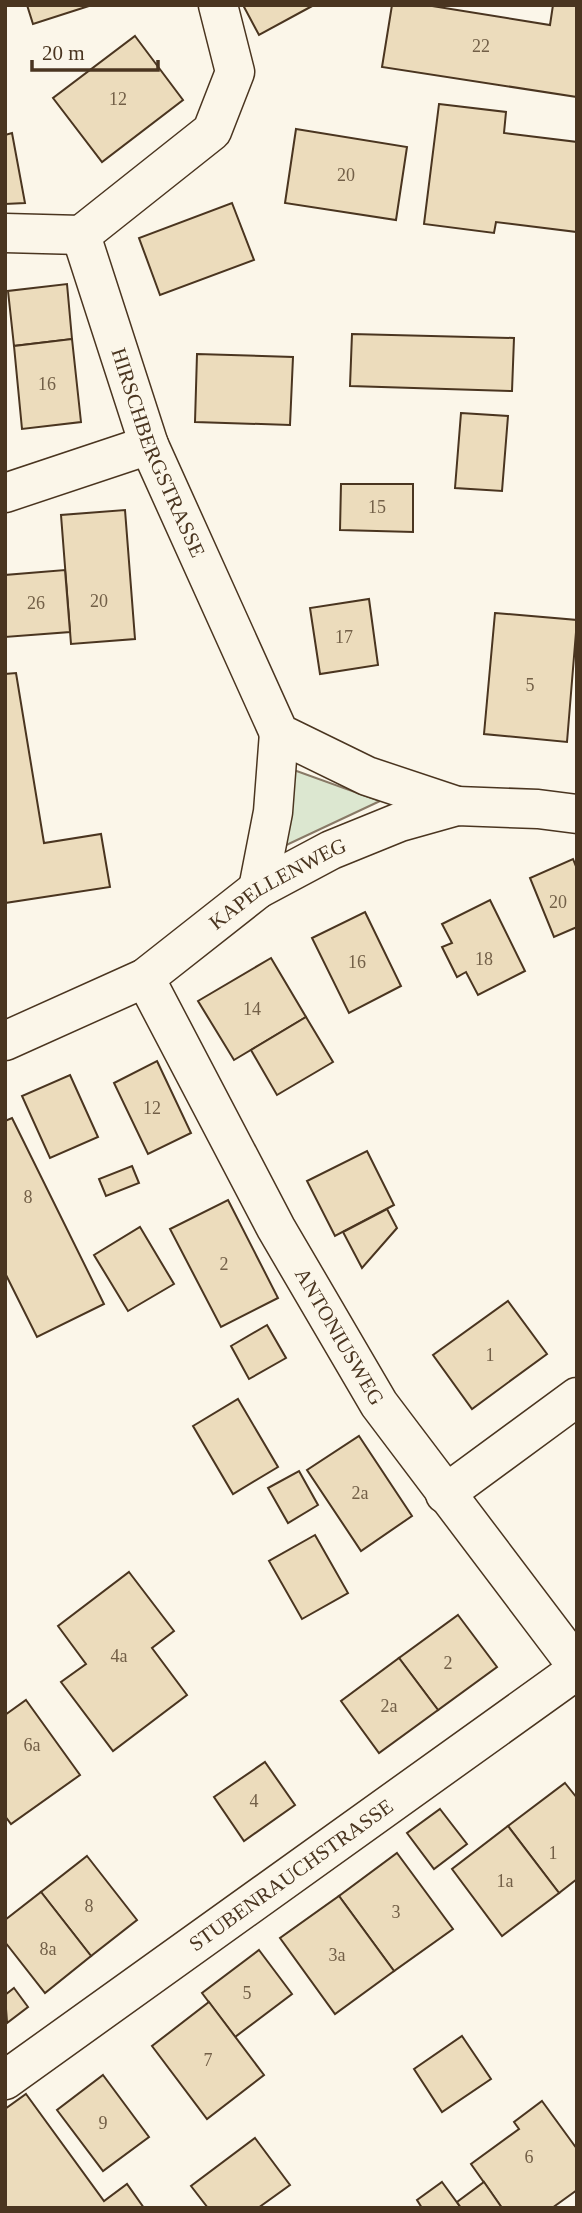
<svg xmlns="http://www.w3.org/2000/svg" width="582" height="2213" font-family="Georgia,serif">
  <rect width="100%" height="100%" fill="#fbf6e9"/>
  <polygon fill="#dce7d0" stroke="#887966" stroke-width="2" points="291,769 380,801 280,848"/>
  <g fill="#ecdcbc" stroke="#4a3520" stroke-width="2">
    <polygon points="27,5 92,5 33,24"/>
    <polygon points="243,5 314,5 259,35"/>
    <polygon points="392,5 426,5 550,25 553,5 577,5 577,97 382,67"/>
    <polygon points="135,36 183,100 102,162 53,98"/>
    <polygon points="439,104 506,112 504,133 577,142 577,232 496,222 494,233 424,224"/>
    <polygon points="296,129 407,147 396,220 285,203"/>
    <polygon points="12,133 25,203 5,204 5,135"/>
    <polygon points="232,203 254,260 160,295 139,238"/>
    <polygon points="67,284 72,339 14,346 8,291"/>
    <polygon points="352,334 514,338 512,391 350,386"/>
    <polygon points="72,339 81,422 22,429 14,346"/>
    <polygon points="197,354 293,357 290,425 195,422"/>
    <polygon points="461,413 508,416 502,491 455,488"/>
    <polygon points="341,484 413,484 413,532 340,530"/>
    <polygon points="125,510 135,639 71,644 61,515"/>
    <polygon points="65,570 70,632 5,637 5,575"/>
    <polygon points="369,599 378,665 320,674 310,608"/>
    <polygon points="495,613 577,620 567,742 484,734"/>
    <polygon points="16,673 44,843 101,834 110,887 5,903 5,674"/>
    <polygon points="573,859 577,869 577,927 554,937 530,878"/>
    <polygon points="490,900 525,971 478,995 466,972 457,977 442,947 452,943 442,924"/>
    <polygon points="365,912 401,986 349,1013 312,938"/>
    <polygon points="271,958 306,1017 234,1060 198,1001"/>
    <polygon points="306,1017 333,1062 277,1095 251,1050"/>
    <polygon points="157,1061 191,1133 148,1154 114,1083"/>
    <polygon points="70,1075 98,1137 50,1158 22,1096"/>
    <polygon points="12,1118 104,1304 37,1337 5,1273 5,1121"/>
    <polygon points="367,1151 394,1205 335,1236 307,1181"/>
    <polygon points="132,1166 139,1183 106,1196 99,1179"/>
    <polygon points="228,1200 278,1298 221,1327 170,1229"/>
    <polygon points="387,1209 397,1228 362,1268 343,1232"/>
    <polygon points="140,1227 174,1284 128,1311 94,1255"/>
    <polygon points="508,1301 547,1354 472,1409 433,1355"/>
    <polygon points="267,1325 286,1358 249,1379 231,1346"/>
    <polygon points="238,1399 278,1467 233,1494 193,1426"/>
    <polygon points="359,1436 412,1516 361,1551 307,1470"/>
    <polygon points="299,1471 318,1505 288,1523 268,1488"/>
    <polygon points="315,1535 348,1593 302,1619 269,1561"/>
    <polygon points="129,1572 174,1631 152,1648 187,1695 113,1751 61,1682 86,1664 58,1626"/>
    <polygon points="458,1615 497,1667 438,1710 399,1658"/>
    <polygon points="399,1658 438,1710 379,1753 341,1701"/>
    <polygon points="26,1700 80,1775 11,1824 5,1816 5,1715"/>
    <polygon points="265,1762 295,1805 244,1841 214,1797"/>
    <polygon points="565,1783 577,1798 577,1879 559,1893 508,1826"/>
    <polygon points="440,1809 467,1844 434,1869 407,1833"/>
    <polygon points="508,1826 559,1893 502,1936 452,1869"/>
    <polygon points="397,1853 453,1929 394,1971 339,1896"/>
    <polygon points="87,1856 137,1920 91,1956 41,1892"/>
    <polygon points="41,1892 91,1956 45,1993 5,1942 5,1920"/>
    <polygon points="339,1896 394,1971 335,2014 280,1938"/>
    <polygon points="259,1950 292,1994 235,2037 202,1993"/>
    <polygon points="14,1988 28,2007 7,2023 5,1995"/>
    <polygon points="209,2002 264,2075 207,2119 152,2046"/>
    <polygon points="462,2036 491,2079 442,2112 414,2069"/>
    <polygon points="103,2075 149,2137 103,2171 57,2110"/>
    <polygon points="26,2094 104,2201 127,2184 144,2208 5,2208 5,2109"/>
    <polygon points="542,2101 577,2149 577,2190 552,2208 502,2208 471,2164 519,2129 514,2122"/>
    <polygon points="255,2138 290,2185 258,2208 208,2208 191,2186"/>
    <polygon points="442,2182 461,2208 422,2208 417,2200"/>
    <polygon points="484,2182 502,2208 461,2208 457,2202"/>
  </g>
  <g fill="none" stroke-linecap="round" stroke-linejoin="round">
    <defs>
      <g id="street">
        <polyline points="5,233 81,235"/>
        <path id="s1" d="M 81,235 L 149,445 L 279,733 L 367,776 L 457,806"/>
        <polyline points="81,235 212,131 235,72 218,5"/>
        <polyline points="5,493 149,445"/>
        <polyline points="258,889 273,812 279,733"/>
        <path id="s2" d="M 145,978 L 276,1228 L 379,1404 L 577,1666"/>
        <path id="s3" d="M 5,1041 L 145,978 L 258,889 L 331,850 L 400,822 L 457,806 L 538,809 L 577,814"/>
        <polyline points="445,1494 577,1397"/>
        <path id="s4" d="M 5,2080 L 577,1670"/>
      </g>
    </defs>
    <use href="#street" stroke="#4a3520" stroke-width="41"/>
    <use href="#street" stroke="#fbf6e9" stroke-width="38"/>
  </g>
  <g text-anchor="middle" stroke-width="5" stroke-linejoin="round" paint-order="stroke">
    <g font-size="18" fill="#725f47">
      <text x="481" y="52">22</text>
      <text x="118" y="105">12</text>
      <text x="346" y="181">20</text>
      <text x="47" y="390">16</text>
      <text x="377" y="513">15</text>
      <text x="99" y="607">20</text>
      <text x="36" y="609">26</text>
      <text x="344" y="643">17</text>
      <text x="530" y="691">5</text>
      <text x="558" y="908">20</text>
      <text x="484" y="965">18</text>
      <text x="357" y="968">16</text>
      <text x="252" y="1015">14</text>
      <text x="152" y="1114">12</text>
      <text x="28" y="1203">8</text>
      <text x="224" y="1270">2</text>
      <text x="490" y="1361">1</text>
      <text x="360" y="1499">2a</text>
      <text x="119" y="1662">4a</text>
      <text x="448" y="1669">2</text>
      <text x="389" y="1712">2a</text>
      <text x="32" y="1751">6a</text>
      <text x="254" y="1807">4</text>
      <text x="553" y="1859">1</text>
      <text x="505" y="1887">1a</text>
      <text x="89" y="1912">8</text>
      <text x="396" y="1918">3</text>
      <text x="48" y="1955">8a</text>
      <text x="337" y="1961">3a</text>
      <text x="247" y="1999">5</text>
      <text x="208" y="2066">7</text>
      <text x="103" y="2129">9</text>
      <text x="529" y="2163">6</text>
    </g>
    <g font-size="21" fill="#4a3520" stroke="#fbf6e9">
      <text dy="7" stroke="none"><textPath href="#s1" startOffset="231">HIRSCHBERGSTRASSE</textPath></text>
      <text dy="7" stroke="none"><textPath href="#s3" startOffset="317">KAPELLENWEG</textPath></text>
      <text dy="7" stroke="none"><textPath href="#s2" startOffset="408">ANTONIUSWEG</textPath></text>
      <text dy="7" stroke="none"><textPath href="#s4" startOffset="352">STUBENRAUCHSTRASSE</textPath></text>
    </g>
  </g>
  <rect width="582" height="2213" fill="none" stroke="#4a3520" stroke-width="14"/>
  <path d="M32 60v10h126v-10" fill="none" stroke="#4a3520" stroke-width="3.5"/>
  <text x="42" y="60" font-size="21" fill="#4a3520" stroke="#fbf6e9" stroke-width="5" paint-order="stroke">20 m</text>
</svg>
